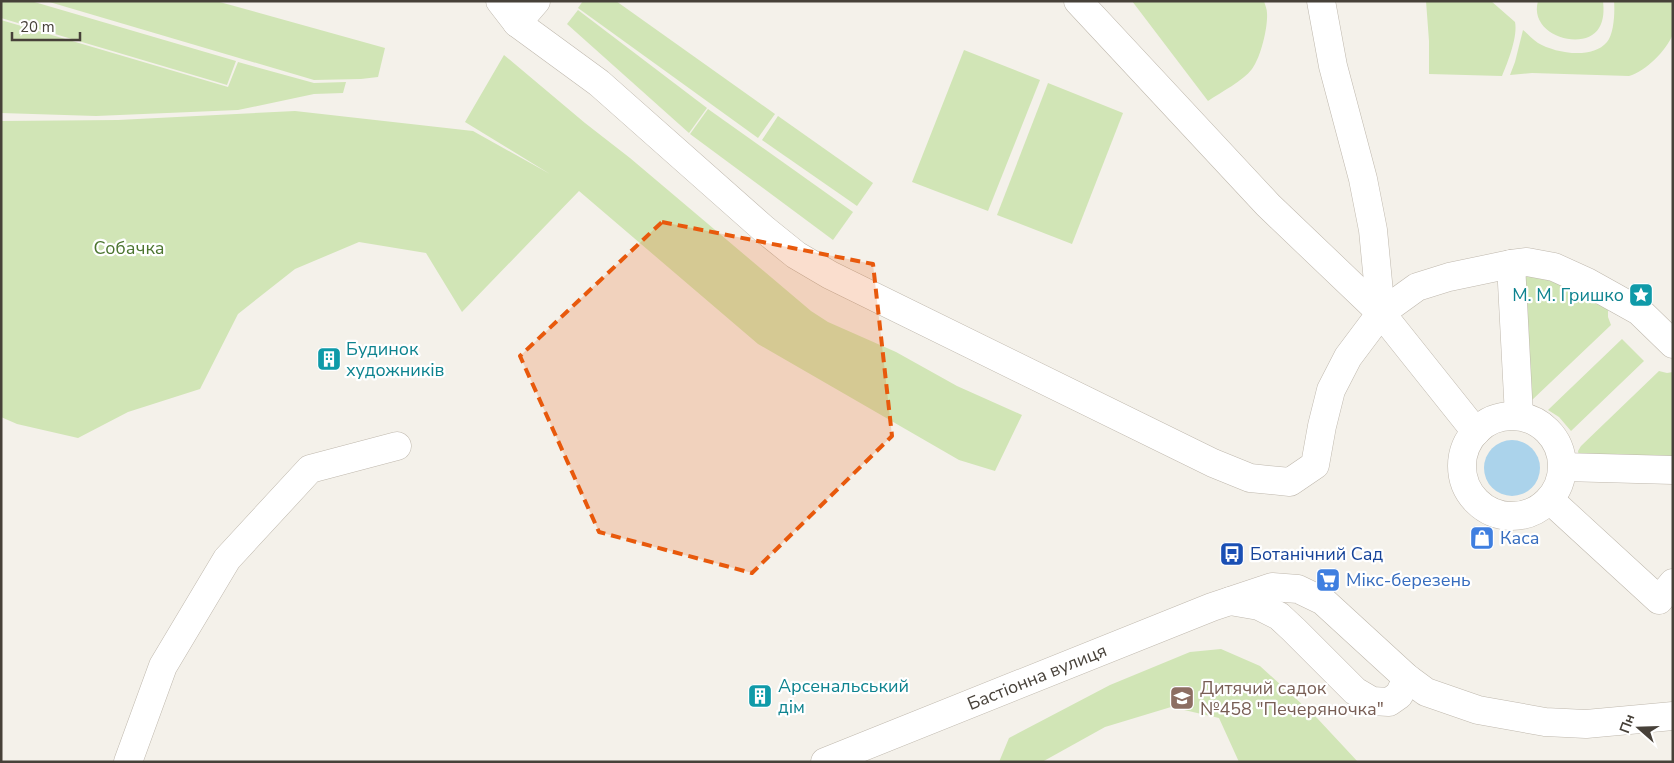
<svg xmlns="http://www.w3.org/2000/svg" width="1674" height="763" font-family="'Nunito Sans',sans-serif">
  <rect width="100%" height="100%" fill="#f4f1ea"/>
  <g fill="#d1e5b6">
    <polygon points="1,1 31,1 236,61 227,85 1,18"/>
    <polygon points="46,1 216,1 385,48 378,77 361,79 314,80"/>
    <polygon points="583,1 616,1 775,114 758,138 578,8"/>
    <path d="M 1132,1 L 1264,1 C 1265,5 1267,9 1267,13 C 1268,27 1261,57 1252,69 C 1243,81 1221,92 1208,101 Z"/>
    <path d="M 1426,1 L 1491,1 L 1515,22 C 1518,36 1508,62 1502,76 L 1429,74 L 1429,41 Z"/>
    <path d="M 1538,1 L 1603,1 C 1604,10 1604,20 1599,28 C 1585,52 1528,36 1538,1 Z"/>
    <path d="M 1614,1 L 1673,1 L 1673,34 C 1666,51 1646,71 1629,76 L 1532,73 L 1510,75 L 1515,62 L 1523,30 C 1528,34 1532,39 1538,43 C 1555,53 1592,60 1607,42 C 1614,34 1615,12 1614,1 Z"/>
    <polygon points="578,10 707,108 689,133 567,24"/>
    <polygon points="1,20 228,87 238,62 314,83 346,82 343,93 314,94 238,110 96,116 1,113"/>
    <polygon points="964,50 1040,80 988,211 912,182"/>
    <polygon points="504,55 585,123 630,158 811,311 828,322 896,352 957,386 1022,415 995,471 959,460 758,344 579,191 462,312 426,253 359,242 295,269 238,314 200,389 128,412 78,438 17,424 1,417 1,121 118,120 295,111 473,131 550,174 465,122"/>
    <polygon points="1048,83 1123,113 1072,244 997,215"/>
    <polygon points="708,109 853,212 833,240 690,134"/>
    <polygon points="778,116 873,183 857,206 762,140"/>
    <polygon points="1522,275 1554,278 1608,308 1608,317 1611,325 1531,401"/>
    <polygon points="1622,339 1644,361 1571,431 1559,417 1548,410"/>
    <polygon points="1659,371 1667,373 1673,372 1673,462 1579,457 1578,451 1581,446"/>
    <polygon points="1221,649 1260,666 1317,718 1358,762 1239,762 1219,718 1171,707 1105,727 1042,762 999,762 1009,738 1110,685 1190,652"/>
  </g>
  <circle fill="#abd3eb" cx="1512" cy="468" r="28"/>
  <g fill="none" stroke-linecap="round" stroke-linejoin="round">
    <defs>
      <g id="minor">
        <polyline points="500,1 517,23"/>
        <polyline points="536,1 517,23 599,83 765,230 796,255 830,275 1213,463 1250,478 1290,482 1315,465 1322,426 1331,390 1348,357 1381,313 1417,287 1449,277 1511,264 1527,262 1554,267 1587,282 1639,311 1673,344"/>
        <polyline points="1078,1 1268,205 1381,313 1476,432"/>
        <polyline points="1321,1 1333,66 1363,179 1373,230 1381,313"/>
        <polyline points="1511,264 1519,416"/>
        <circle cx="1512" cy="466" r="50"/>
        <polyline points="1563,467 1673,470"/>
        <polyline points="1550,500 1659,600 1673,583"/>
        <polyline points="1230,601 1259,606 1279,616 1294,630 1355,691 1372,701 1389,702 1399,695 1407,678"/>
        <polyline points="128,762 163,666 227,559 310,469 397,446"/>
        <polyline points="825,762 1212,607 1272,587 1298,589 1323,601 1407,678 1426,692 1478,710 1545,722 1586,724 1673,716"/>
      </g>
    </defs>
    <use href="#minor" stroke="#bfb8ad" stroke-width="29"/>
    <use href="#minor" stroke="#fff" stroke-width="28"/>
  </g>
  <path fill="#e8590c" fill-opacity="0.2" stroke="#e8590c" stroke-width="4" stroke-dasharray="10 6" stroke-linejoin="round" d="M 662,222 L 873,264 L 892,436 L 752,573 L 599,532 L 520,356 Z"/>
  <defs>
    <symbol id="sight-square" viewBox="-11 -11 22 22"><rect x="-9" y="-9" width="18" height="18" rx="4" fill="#0f9aa8" stroke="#fff"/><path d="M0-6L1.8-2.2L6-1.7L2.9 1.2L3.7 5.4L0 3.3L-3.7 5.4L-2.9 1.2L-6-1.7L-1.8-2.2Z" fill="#fff"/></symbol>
    <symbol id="building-square" viewBox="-11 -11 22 22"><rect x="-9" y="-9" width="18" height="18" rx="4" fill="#0f9aa8" stroke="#fff"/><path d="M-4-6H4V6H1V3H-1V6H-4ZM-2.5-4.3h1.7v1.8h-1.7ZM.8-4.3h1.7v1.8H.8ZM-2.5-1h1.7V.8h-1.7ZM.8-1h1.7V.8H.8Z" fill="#fff"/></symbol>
    <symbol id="shop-square" viewBox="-11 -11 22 22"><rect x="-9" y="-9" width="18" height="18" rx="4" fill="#3f7fe0" stroke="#fff"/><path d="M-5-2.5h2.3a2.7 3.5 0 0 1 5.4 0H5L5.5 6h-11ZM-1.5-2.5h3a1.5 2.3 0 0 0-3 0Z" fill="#fff"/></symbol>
    <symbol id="bus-square" viewBox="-11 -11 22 22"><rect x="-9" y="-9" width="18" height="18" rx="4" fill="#1a4fb4" stroke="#fff"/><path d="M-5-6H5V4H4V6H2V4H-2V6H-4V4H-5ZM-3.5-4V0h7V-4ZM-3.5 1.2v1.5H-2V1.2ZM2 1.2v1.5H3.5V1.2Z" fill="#fff"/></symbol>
    <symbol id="supermarket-square" viewBox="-11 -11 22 22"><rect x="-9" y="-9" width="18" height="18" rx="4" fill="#3f7fe0" stroke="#fff"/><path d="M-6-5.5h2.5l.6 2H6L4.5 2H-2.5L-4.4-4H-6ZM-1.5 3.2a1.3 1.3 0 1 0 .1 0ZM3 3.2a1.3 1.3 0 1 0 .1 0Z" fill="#fff"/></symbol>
    <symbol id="school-square" viewBox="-11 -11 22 22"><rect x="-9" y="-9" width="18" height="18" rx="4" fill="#8d6e63" stroke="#fff"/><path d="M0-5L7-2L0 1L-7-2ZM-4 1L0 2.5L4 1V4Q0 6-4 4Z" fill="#fff"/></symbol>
  </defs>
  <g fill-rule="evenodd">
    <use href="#sight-square" x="1627" y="281" width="28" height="28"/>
    <use href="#building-square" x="315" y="345" width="28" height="28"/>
    <use href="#shop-square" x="1468" y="524" width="28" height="28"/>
    <use href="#bus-square" x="1218" y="540" width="28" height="28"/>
    <use href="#supermarket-square" x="1314" y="566" width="28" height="28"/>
    <use href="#building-square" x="746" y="682" width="28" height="28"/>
    <use href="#school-square" x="1168" y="684" width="28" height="28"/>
  </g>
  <g text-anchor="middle" stroke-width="4.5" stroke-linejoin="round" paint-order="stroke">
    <g font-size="18" fill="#4c7530" stroke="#fff">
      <text x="129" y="254">Собачка</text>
    </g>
    <g font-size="18" fill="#0d838f" stroke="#fff" text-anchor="start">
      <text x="1624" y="301" text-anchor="end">М. М. Гришко</text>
      <text x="346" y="355">Будинок<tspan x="346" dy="21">художників</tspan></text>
      <text x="778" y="692">Арсенальський<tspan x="778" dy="21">дім</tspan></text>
    </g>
    <g font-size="18" fill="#366cbe" stroke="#fff" text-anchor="start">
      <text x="1500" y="544">Каса</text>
      <text x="1346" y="586">Мікс-березень</text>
    </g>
    <g font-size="18" fill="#164399" stroke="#fff" text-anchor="start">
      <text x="1250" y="560">Ботанічний Сад</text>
    </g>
    <g font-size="18" fill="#474139" stroke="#fff">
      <text transform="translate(1037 677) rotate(-22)" y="6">Бастіонна вулиця</text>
    </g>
    <g font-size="18" fill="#785e54" stroke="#fff" text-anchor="start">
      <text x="1200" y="694">Дитячий садок<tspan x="1200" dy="21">№458 "Печеряночка"</tspan></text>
    </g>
  </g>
  <rect width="1674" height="763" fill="none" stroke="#474139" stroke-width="5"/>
  <g transform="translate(1639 728) rotate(290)" stroke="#ffffff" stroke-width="4" paint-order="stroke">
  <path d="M0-4L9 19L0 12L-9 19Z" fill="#474139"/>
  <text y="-8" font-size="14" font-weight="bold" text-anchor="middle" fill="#474139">Пн</text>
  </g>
  <path d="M12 32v8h68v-8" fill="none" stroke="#474139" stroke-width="2.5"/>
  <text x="20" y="32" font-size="15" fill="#474139" stroke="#ffffff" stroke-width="4" paint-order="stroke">20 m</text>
</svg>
